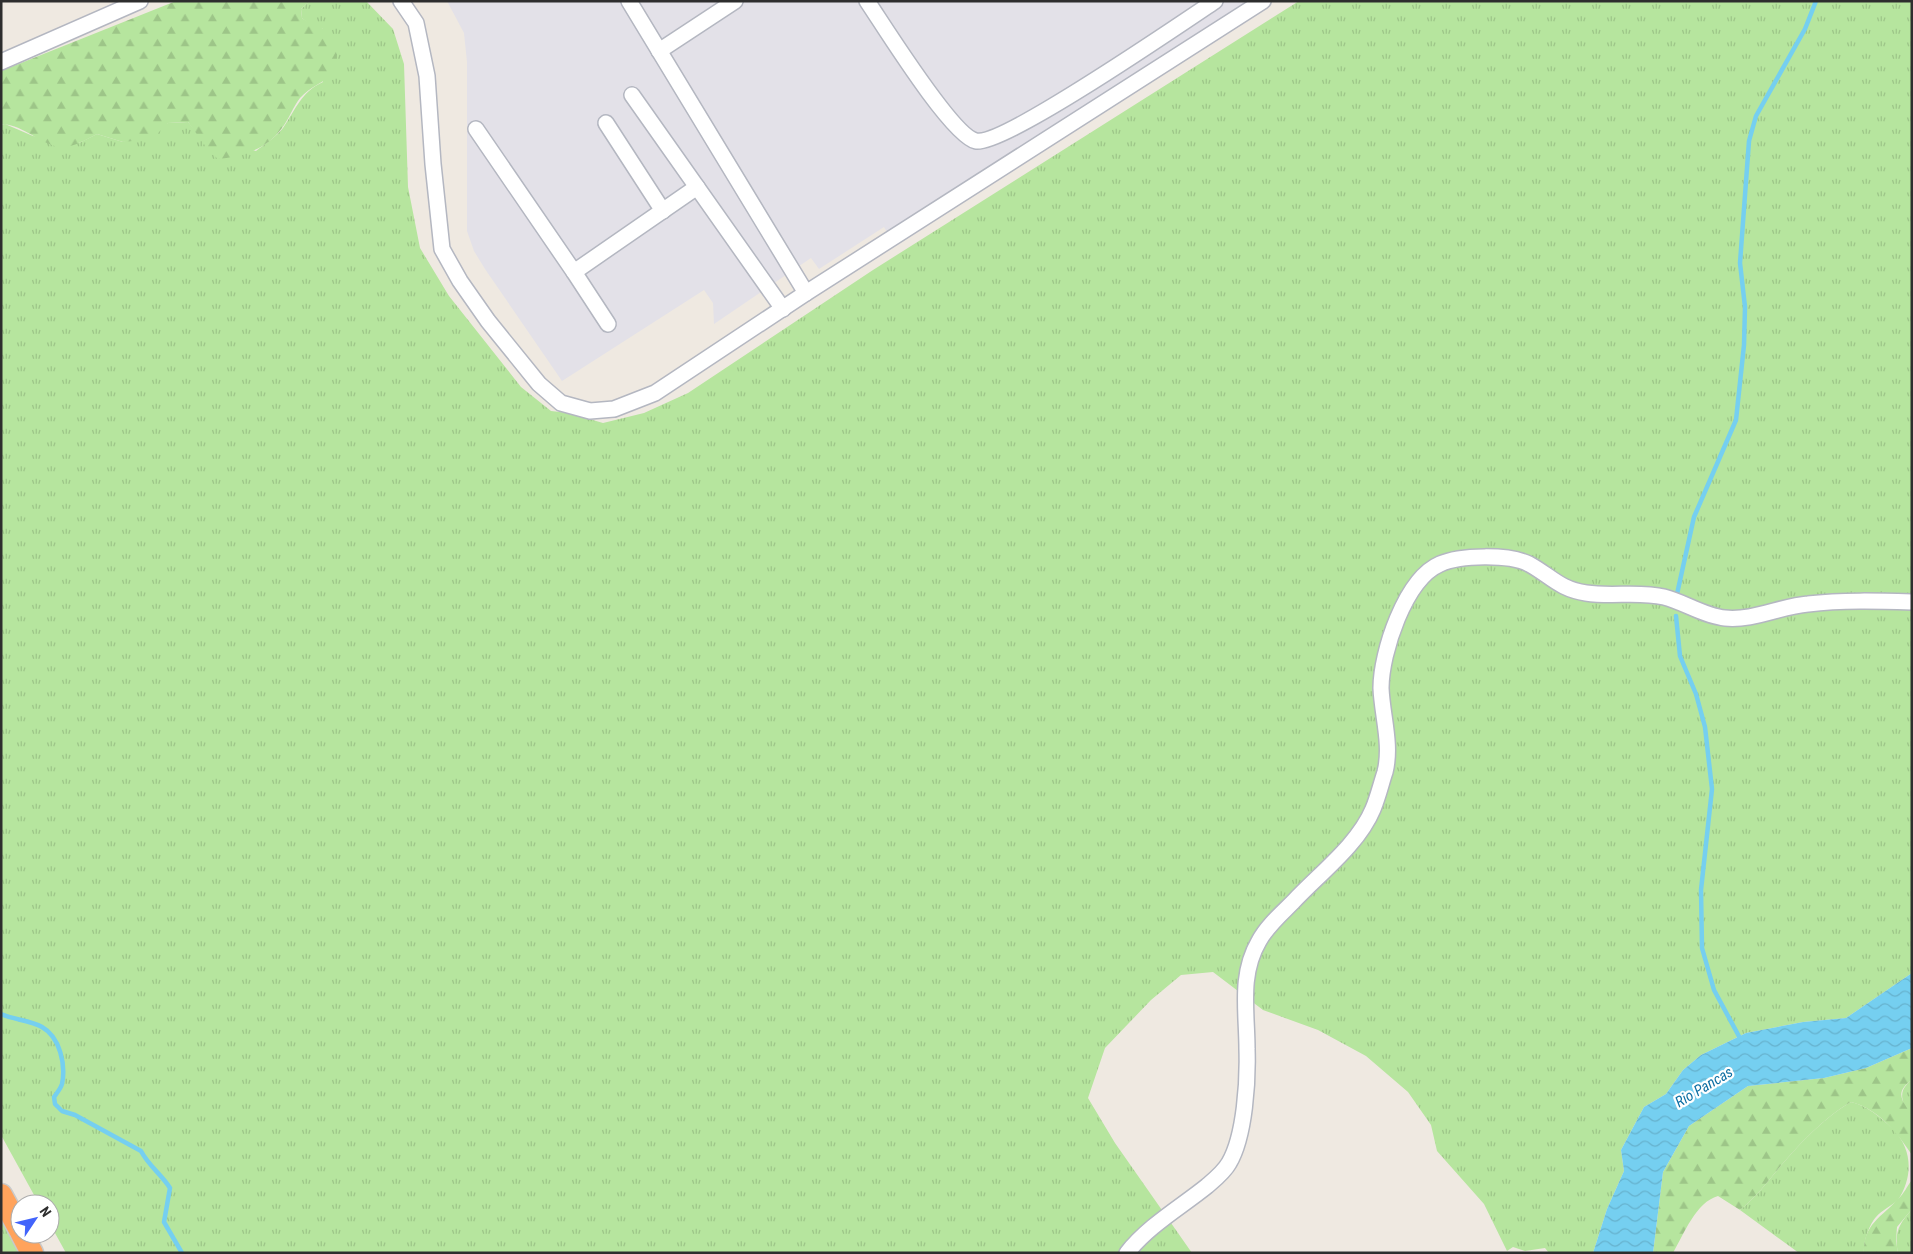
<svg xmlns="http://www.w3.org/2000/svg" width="1913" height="1254" font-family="'Roboto Condensed',sans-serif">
  <defs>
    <pattern id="grass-tufts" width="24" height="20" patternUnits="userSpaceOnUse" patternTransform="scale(1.25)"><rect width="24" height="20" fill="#b6e59e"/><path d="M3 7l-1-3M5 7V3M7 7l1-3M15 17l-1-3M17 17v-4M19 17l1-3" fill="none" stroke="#9dc588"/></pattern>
    <pattern id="forest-firs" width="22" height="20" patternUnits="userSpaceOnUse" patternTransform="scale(1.25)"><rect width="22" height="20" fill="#b6e59e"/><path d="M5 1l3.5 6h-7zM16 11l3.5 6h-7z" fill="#9dc588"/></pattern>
    <pattern id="water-waves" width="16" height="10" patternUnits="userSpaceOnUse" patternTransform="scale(1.25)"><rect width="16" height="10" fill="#75cff0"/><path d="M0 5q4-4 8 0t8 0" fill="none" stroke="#66b2ce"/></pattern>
  </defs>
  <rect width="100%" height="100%" fill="#efe9e1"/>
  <polygon fill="#e3e1e8" points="447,1 1260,1 891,239 884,227 819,269 811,258 714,324 713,303 704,290 562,381 485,269 474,251 467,231 467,62 464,33"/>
  <g fill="url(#grass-tufts)">
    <path d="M 310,1 L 366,1 L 393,29 L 404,64 L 408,187 L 420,248 L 449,296 L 521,387 L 551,411 L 569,413 L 603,423 L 644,413 L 688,393 L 873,270 L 1299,1 L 1912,1 L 1912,973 L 1846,1018 L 1803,1022 L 1746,1033 L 1701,1055 L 1683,1070 L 1666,1094 L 1644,1107 L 1621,1150 L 1624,1171 L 1607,1209 L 1593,1253 L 1549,1253 L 1545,1248 L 1525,1251 L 1513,1247 L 1507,1251 L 1484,1204 L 1437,1151 L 1431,1125 L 1408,1092 L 1366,1056 L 1318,1030 L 1263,1010 L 1213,972 L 1181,975 L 1151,1000 L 1105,1048 L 1088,1098 L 1115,1143 L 1192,1253 L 66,1253 L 50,1224 L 50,1204 L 39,1204 L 1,1135 L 1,125 L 5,124 L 33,136 L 79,143 L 97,134 L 123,142 L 168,123 L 188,122 L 199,135 L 256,151 C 265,144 276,137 283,128 C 296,109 301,92 323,82 L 323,29 L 309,24 L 302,18 L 301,9 Z"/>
    <path d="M 1912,1080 L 1912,1117 C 1902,1104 1896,1091 1912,1080 Z"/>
    <path d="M 1851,1102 C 1868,1106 1880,1117 1893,1129 C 1913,1150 1913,1177 1898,1200 C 1891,1206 1882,1210 1876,1217 C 1869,1225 1863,1242 1864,1253 L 1799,1253 L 1740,1210 C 1758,1196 1770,1178 1785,1161 C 1802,1141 1829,1114 1851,1102 Z"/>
    <path d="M 1912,1209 L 1912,1253 L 1898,1253 C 1894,1231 1899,1225 1912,1209 Z"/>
    <polygon points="1,1219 20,1253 1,1253"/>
  </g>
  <g fill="url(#forest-firs)">
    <path d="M 176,1 L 310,1 L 301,9 L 302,18 C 308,23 317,24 323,29 C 337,40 339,59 335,74 C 323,82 310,87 300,98 C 293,107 289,119 282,128 C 266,150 243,156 218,159 L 209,151 L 188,122 L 168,123 L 152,139 L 123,142 L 97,134 C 87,139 73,148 60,147 C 43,146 17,121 1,125 L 1,71 Z"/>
    <path d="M 1912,1048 L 1912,1080 C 1890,1095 1908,1104 1912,1118 C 1913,1129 1912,1144 1912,1155 C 1897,1132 1878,1109 1851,1102 C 1829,1114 1802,1141 1785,1161 C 1770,1178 1758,1196 1740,1210 L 1718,1196 C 1696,1202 1684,1234 1673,1253 L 1653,1253 L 1663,1172 L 1689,1126 L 1748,1086 L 1824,1078 L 1866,1068 Z"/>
    <path d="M 1912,1180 L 1912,1209 L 1897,1227 L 1896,1241 L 1898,1253 L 1864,1253 C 1863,1224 1882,1217 1898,1199 C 1904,1194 1907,1186 1912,1180 Z"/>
  </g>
  <polygon fill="url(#water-waves)" points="1912,973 1912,1048 1866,1068 1824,1078 1748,1086 1689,1126 1663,1172 1653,1253 1593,1253 1607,1209 1624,1171 1621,1150 1644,1107 1666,1094 1683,1070 1701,1055 1746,1033 1803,1022 1846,1018"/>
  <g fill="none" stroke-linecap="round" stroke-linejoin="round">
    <g stroke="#75cff0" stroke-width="4.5">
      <polyline points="1677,594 1694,517 1736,420 1744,345 1745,307 1740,263 1749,141 1756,116 1805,29 1816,1"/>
      <polyline points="1676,616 1680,656 1696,694 1705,727 1712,789 1701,890 1702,948 1714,990 1741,1040"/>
      <path d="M 1,1014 C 14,1020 30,1020 42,1027 C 60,1037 66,1065 62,1084 C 61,1088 57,1093 54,1097 L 55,1104 L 62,1111 L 75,1115 L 141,1151 C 148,1165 162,1175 170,1188 L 164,1222 L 182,1253"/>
    </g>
    <defs>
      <g id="minor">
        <polyline points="401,1 416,23 427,76 433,164 442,249 460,281 488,321 539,384 561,403 590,411 614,409 655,393 806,293 1263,1"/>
        <polyline points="629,1 806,293"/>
        <path d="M 867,1 C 884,26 952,136 976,141 C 1003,146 1182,23 1215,1"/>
        <polyline points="659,51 735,1"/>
        <polyline points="1,62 140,1"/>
        <polyline points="632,95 783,309"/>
        <polyline points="606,123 663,211"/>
        <polyline points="476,129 574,272 697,187"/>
        <polyline points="574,272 608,324"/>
        <path d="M 1127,1253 C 1148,1226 1181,1207 1207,1186 C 1214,1180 1224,1172 1229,1163 C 1245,1136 1248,1080 1247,1049 C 1247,1012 1239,975 1259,941 C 1267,926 1281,914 1293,902 C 1319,874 1358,845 1373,809 C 1378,797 1381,784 1385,772 C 1392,745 1382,715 1381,688 C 1381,653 1405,579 1440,564 C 1460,555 1509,554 1529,564 C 1551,576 1559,589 1586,593 C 1612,597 1639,591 1664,597 C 1684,602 1704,616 1725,618 C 1753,621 1781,606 1808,604 C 1842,600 1878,601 1912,602"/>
      </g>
      <g id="highway">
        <polyline points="1,1195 20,1230"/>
        <polyline points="22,1234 32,1253"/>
      </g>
    </defs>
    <use href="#minor" stroke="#b4b7c1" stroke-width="18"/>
    <use href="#highway" stroke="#c9c9c9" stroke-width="25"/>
    <use href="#minor" stroke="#fff" stroke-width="15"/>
    <use href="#highway" stroke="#ffa35c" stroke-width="22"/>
  </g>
  <g text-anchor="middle" stroke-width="4.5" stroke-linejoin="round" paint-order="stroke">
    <g font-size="15" font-style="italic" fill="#0d6fa3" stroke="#fff">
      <text transform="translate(1704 1087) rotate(-31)" y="5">Rio Pancas</text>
    </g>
  </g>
  <rect width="1913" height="1254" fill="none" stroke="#2e2e2e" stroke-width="5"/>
  <g transform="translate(35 1219) rotate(55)"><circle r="24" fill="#ffffff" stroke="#ababab"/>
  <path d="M0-4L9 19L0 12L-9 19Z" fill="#4264fb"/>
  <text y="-8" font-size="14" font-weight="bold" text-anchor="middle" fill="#2e2e2e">N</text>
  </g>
</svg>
